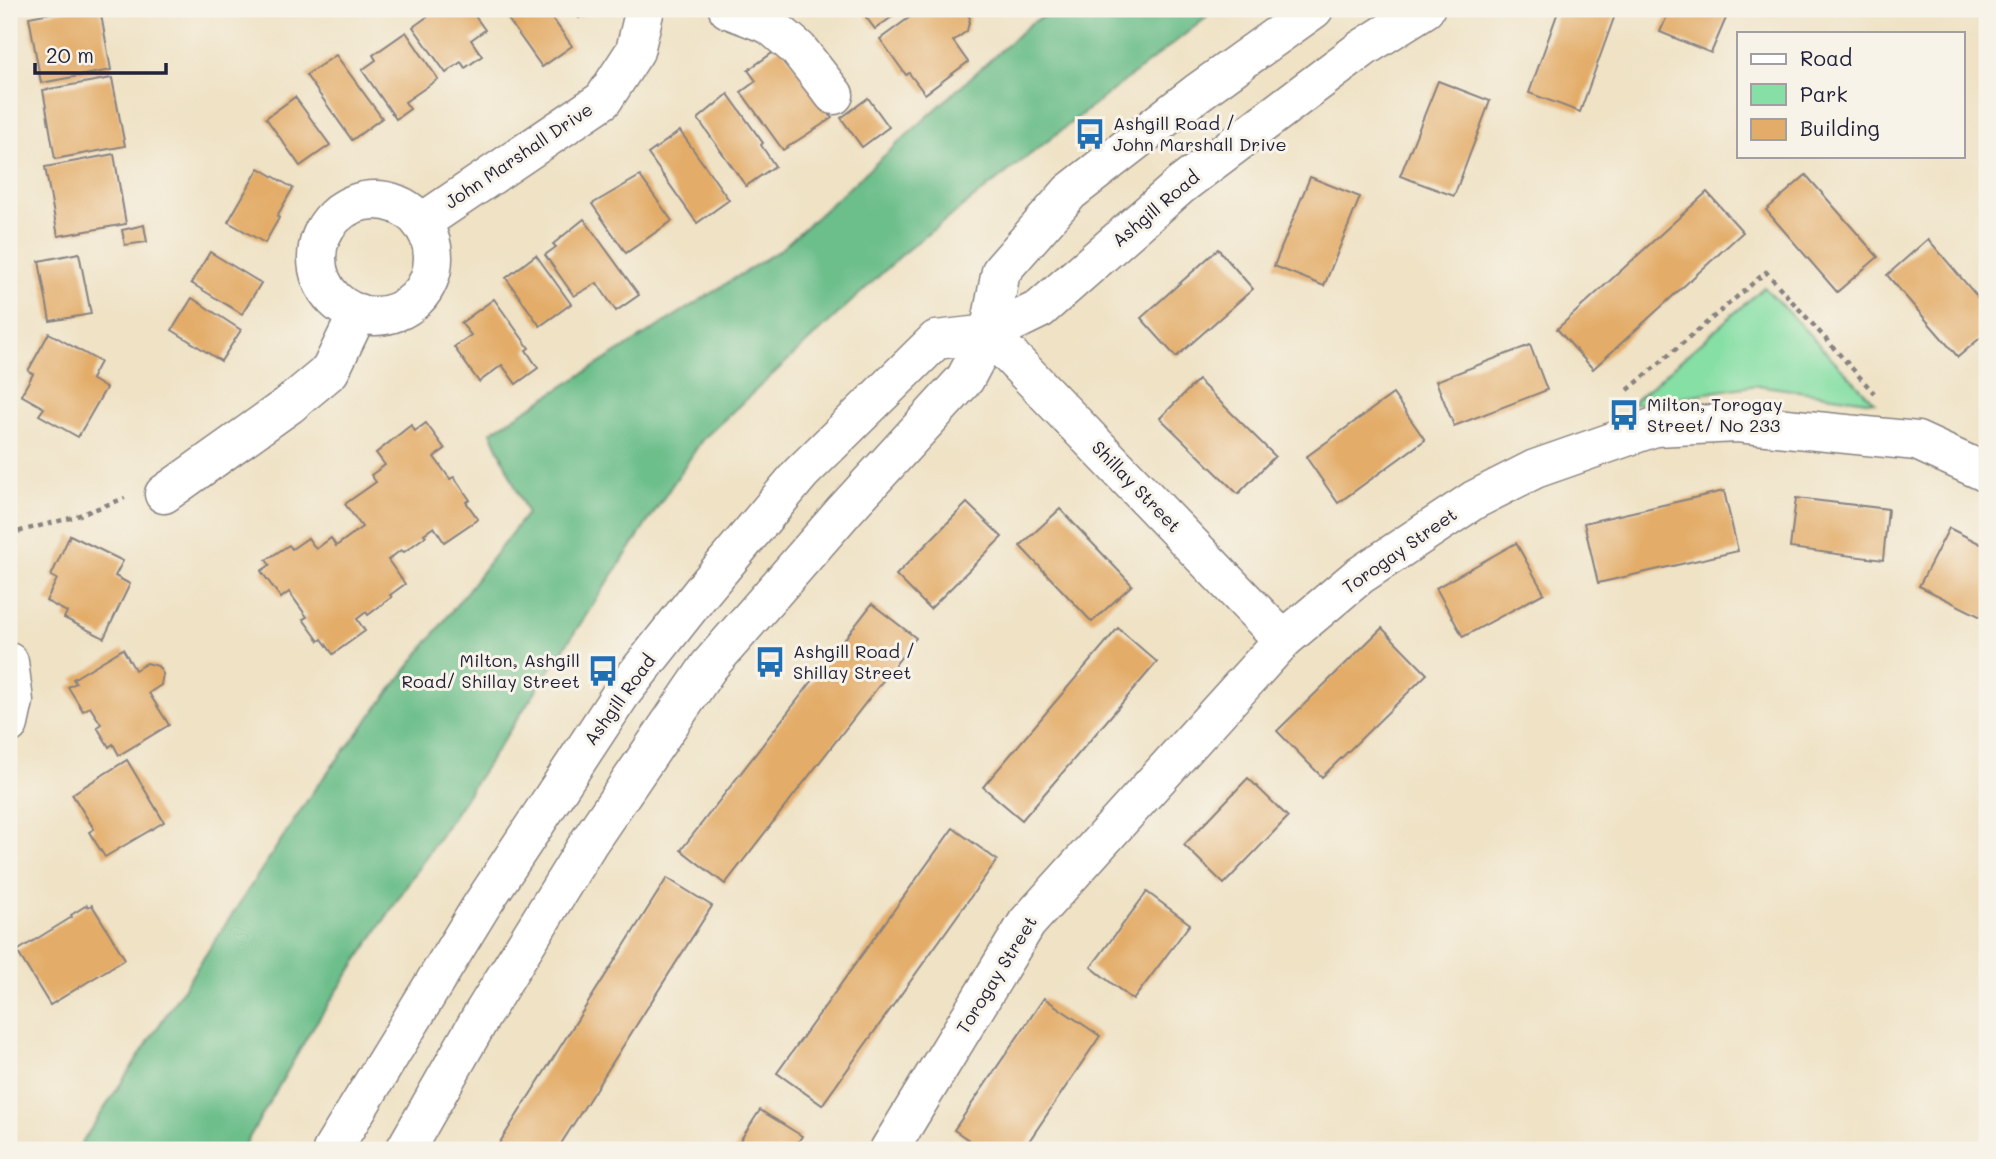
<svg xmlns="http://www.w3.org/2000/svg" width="1996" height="1159" font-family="Mali,sans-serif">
  <rect width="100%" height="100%" fill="#f7f3e8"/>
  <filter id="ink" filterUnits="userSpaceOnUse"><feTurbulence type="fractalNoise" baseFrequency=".0143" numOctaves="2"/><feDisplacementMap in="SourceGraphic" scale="14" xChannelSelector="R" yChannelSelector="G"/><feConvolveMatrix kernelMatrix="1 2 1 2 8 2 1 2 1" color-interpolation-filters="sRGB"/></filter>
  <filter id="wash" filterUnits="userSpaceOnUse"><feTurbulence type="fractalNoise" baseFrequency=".00686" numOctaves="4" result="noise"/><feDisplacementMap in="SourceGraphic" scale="28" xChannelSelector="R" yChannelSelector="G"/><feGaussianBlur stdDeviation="1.57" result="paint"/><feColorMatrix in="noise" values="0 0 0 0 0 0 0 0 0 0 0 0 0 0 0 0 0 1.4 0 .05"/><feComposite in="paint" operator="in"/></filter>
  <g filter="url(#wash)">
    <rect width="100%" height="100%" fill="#efe2c5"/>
    <polygon fill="#86dfa5" stroke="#548070" stroke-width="2" points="1764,287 1874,402 1757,385 1630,405"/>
    <polygon fill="#6cbe8a" stroke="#477062" stroke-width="2" points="1058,9 1209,9 1206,18 907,250 702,440 310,1032 242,1150 77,1150 314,790 527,513 491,432 781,249 1031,23"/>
    <g id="blocks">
      <g fill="#e3ac68">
        <polygon points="71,9 100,9 111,70 41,83 29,17"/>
        <polygon points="438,9 470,9 485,30 471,40 482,56 465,68 461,62 446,73 413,27"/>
        <polygon points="524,9 546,9 572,46 542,67 508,19"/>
        <polygon points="572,9 592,9 579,18"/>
        <polygon points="860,9 903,9 875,29"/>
        <polygon points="921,9 929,9 932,12 937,9 963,9 970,18 967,31 953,41 968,62 925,94 909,73 906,75 880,39"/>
        <polygon points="1559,9 1596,9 1615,15 1580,112 1529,93"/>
        <polygon points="1670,9 1730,9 1711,53 1660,32"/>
        <polygon points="406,32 438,79 405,102 410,109 396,119 362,70 376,60 373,55"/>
        <polygon points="781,47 832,118 783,150 741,92 756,81 748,70"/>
        <polygon points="336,55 382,118 352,140 306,75"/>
        <polygon points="112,78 125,146 55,159 43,90"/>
        <polygon points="1438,81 1490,101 1454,196 1400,176"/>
        <polygon points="728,94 763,143 761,145 775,166 746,186 698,119"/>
        <polygon points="295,97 330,145 300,166 266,118"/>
        <polygon points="868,98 889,127 862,147 841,118"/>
        <polygon points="680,131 729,200 697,223 648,154"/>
        <polygon points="114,154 126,224 58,236 45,167"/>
        <polygon points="259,168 293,188 277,216 279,218 265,243 228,222"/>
        <polygon points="1806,175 1878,257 1837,292 1766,210"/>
        <polygon points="640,176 672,221 626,253 592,204"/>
        <polygon points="1310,177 1360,197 1324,286 1274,266"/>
        <polygon points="1707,192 1743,232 1593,369 1557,329"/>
        <polygon points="584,219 639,295 616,311 597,283 574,296 545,255 556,247 553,244"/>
        <polygon points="144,225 147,242 125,245 122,230"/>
        <polygon points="1928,239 1987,308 1987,332 1958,357 1887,275"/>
        <polygon points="1218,249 1253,289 1176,357 1141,318"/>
        <polygon points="210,252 261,283 242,314 191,283"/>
        <polygon points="79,253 91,314 50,321 39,261"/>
        <polygon points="536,255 571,304 540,326 506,278"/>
        <polygon points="192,298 241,330 221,361 172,330"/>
        <polygon points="494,299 529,348 526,350 538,368 516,384 502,365 479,382 454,347 471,335 461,323"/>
        <polygon points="49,333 100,362 91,379 106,388 78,437 39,415 44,408 21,395 33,374 28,371"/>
        <polygon points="1530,345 1547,390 1454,426 1436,381"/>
        <polygon points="1198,380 1275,456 1238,494 1160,418"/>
        <polygon points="1393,394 1425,440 1338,503 1306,457"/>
        <polygon points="426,423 445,449 434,457 450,479 454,477 470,500 466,502 478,519 444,542 434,527 424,534 426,536 404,552 401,550 388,560 405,584 390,595 392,597 368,615 366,612 357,619 365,631 333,654 322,639 319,641 303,619 307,617 289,592 281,598 261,571 270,565 266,560 289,545 292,549 308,538 316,549 331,538 336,546 362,527 345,504 376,482 371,475 385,465 376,453 411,425 415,431"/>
        <polygon points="1724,491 1738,551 1598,583 1584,523"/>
        <polygon points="1796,498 1888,509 1883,560 1790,548"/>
        <polygon points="967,503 1002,537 930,609 896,575"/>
        <polygon points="1060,509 1132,585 1092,622 1020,546"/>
        <polygon points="1949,528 1987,547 1987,620 1919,586"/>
        <polygon points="70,535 123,561 115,576 130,584 104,638 64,618 67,612 46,601 57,579 51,576"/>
        <polygon points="1516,543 1544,593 1463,637 1436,588"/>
        <polygon points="872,604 916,638 725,884 681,850"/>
        <polygon points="1118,628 1157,662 1022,820 983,787"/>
        <polygon points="1382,628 1427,674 1322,777 1277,731"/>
        <polygon points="123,649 135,670 147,663 158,666 163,674 161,685 149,693 169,725 119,755 113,744 109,747 97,727 101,724 90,707 83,711 68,687 76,683 73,679"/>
        <polygon points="127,760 164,822 105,857 89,832 94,829 72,794"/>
        <polygon points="1248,778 1288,817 1224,884 1184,845"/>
        <polygon points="953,828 997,860 822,1105 777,1073"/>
        <polygon points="667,878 712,906 557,1150 495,1150"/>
        <polygon points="1147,892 1190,924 1133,1000 1091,967"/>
        <polygon points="87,905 88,907 92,905 125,959 50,1005 17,951 72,917 71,915"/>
        <polygon points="1044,998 1100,1036 1023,1150 984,1150 954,1130"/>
        <polygon points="760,1110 802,1136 793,1150 734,1150"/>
      </g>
    </g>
  </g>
  <g filter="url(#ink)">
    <use href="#blocks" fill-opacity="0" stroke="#888280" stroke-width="2"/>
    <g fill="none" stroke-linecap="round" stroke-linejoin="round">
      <defs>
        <g id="minor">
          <polyline points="728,9 770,25 798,49 834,95"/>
          <circle cx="375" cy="258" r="58"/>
          <polyline points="421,223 603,100 635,51 645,9"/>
          <polyline points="989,334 1283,640"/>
          <polyline points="164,494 289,405 330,371 358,313"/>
          <polyline points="9,662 14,701 9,724"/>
          <polyline points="332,1150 480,908 621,694 704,589 801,473 936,340 989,334 1040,309 1181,185 1363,48 1425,9"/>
          <polyline points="405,1150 482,1015 589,842 709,666 845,510 965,379 989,334 1001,271 1070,192 1197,93 1314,9"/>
          <polyline points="889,1150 1027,923 1283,640 1359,576 1474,500 1535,469 1655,427 1737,423 1917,441 1987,473"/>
        </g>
      </defs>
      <use href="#minor" stroke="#888280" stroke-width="41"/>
      <g stroke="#888280" stroke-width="4.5" stroke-dasharray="5 5" stroke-linecap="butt">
        <polyline points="1628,390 1766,272 1874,393"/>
        <polyline points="9,534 74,517 125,498"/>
        <polyline points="1984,1150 1987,1148"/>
      </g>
      <use href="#minor" stroke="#fff" stroke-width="38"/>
    </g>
  </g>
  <defs>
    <symbol id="bus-bare" viewBox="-9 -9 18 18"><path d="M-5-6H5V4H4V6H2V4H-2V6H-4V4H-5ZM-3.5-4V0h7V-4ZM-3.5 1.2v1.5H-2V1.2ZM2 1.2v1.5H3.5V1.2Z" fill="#1f6fb2" stroke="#f7f3e8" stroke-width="2.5" paint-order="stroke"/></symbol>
  </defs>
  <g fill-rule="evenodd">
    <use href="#bus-bare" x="1068" y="112" width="44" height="44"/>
    <use href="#bus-bare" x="1602" y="393" width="44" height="44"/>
    <use href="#bus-bare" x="748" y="640" width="44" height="44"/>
    <use href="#bus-bare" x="581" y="649" width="44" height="44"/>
  </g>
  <g text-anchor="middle" stroke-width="6" stroke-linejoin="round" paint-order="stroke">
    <g font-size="18" fill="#22223b" stroke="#f7f3e8" text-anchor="start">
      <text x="1113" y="130">Ashgill Road /<tspan x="1113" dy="21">John Marshall Drive</tspan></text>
      <text x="1647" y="411">Milton, Torogay<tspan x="1647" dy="21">Street/ No 233</tspan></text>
      <text x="793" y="658">Ashgill Road /<tspan x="793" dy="21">Shillay Street</tspan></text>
      <text x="580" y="667" text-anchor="end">Milton, Ashgill<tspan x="580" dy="21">Road/ Shillay Street</tspan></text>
    </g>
    <g font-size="18" fill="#22223b" stroke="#f7f3e8">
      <text transform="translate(519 156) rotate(-34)" y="6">John Marshall Drive</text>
      <text transform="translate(1156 209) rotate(-40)" y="6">Ashgill Road</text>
      <text transform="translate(1136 487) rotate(46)" y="6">Shillay Street</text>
      <text transform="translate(1400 551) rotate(-35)" y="6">Torogay Street</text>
      <text transform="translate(620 700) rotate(-54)" y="6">Ashgill Road</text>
      <text transform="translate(997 975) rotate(-58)" y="6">Torogay Street</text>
    </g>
  </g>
  <rect width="1996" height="1159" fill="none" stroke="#f7f3e8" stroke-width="35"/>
  <rect x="1737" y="32" width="228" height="126" fill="#f7f3e8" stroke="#a29fa3" stroke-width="2"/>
  <rect x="1751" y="54" width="35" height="10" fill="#ffffff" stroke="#a29fa3" stroke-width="2"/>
  <text x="1800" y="66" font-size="21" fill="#22223b">Road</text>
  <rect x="1751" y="84" width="35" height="21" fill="#86dfa5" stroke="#a29fa3" stroke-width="2"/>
  <text x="1800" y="102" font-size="21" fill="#22223b">Park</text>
  <rect x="1751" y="119" width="35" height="21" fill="#e3ac68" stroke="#a29fa3" stroke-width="2"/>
  <text x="1800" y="136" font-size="21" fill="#22223b">Building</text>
  <path d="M35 63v10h131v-10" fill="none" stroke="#22223b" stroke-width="3.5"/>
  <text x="46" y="63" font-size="21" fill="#22223b" stroke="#f7f3e8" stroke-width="5" paint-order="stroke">20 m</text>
</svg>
